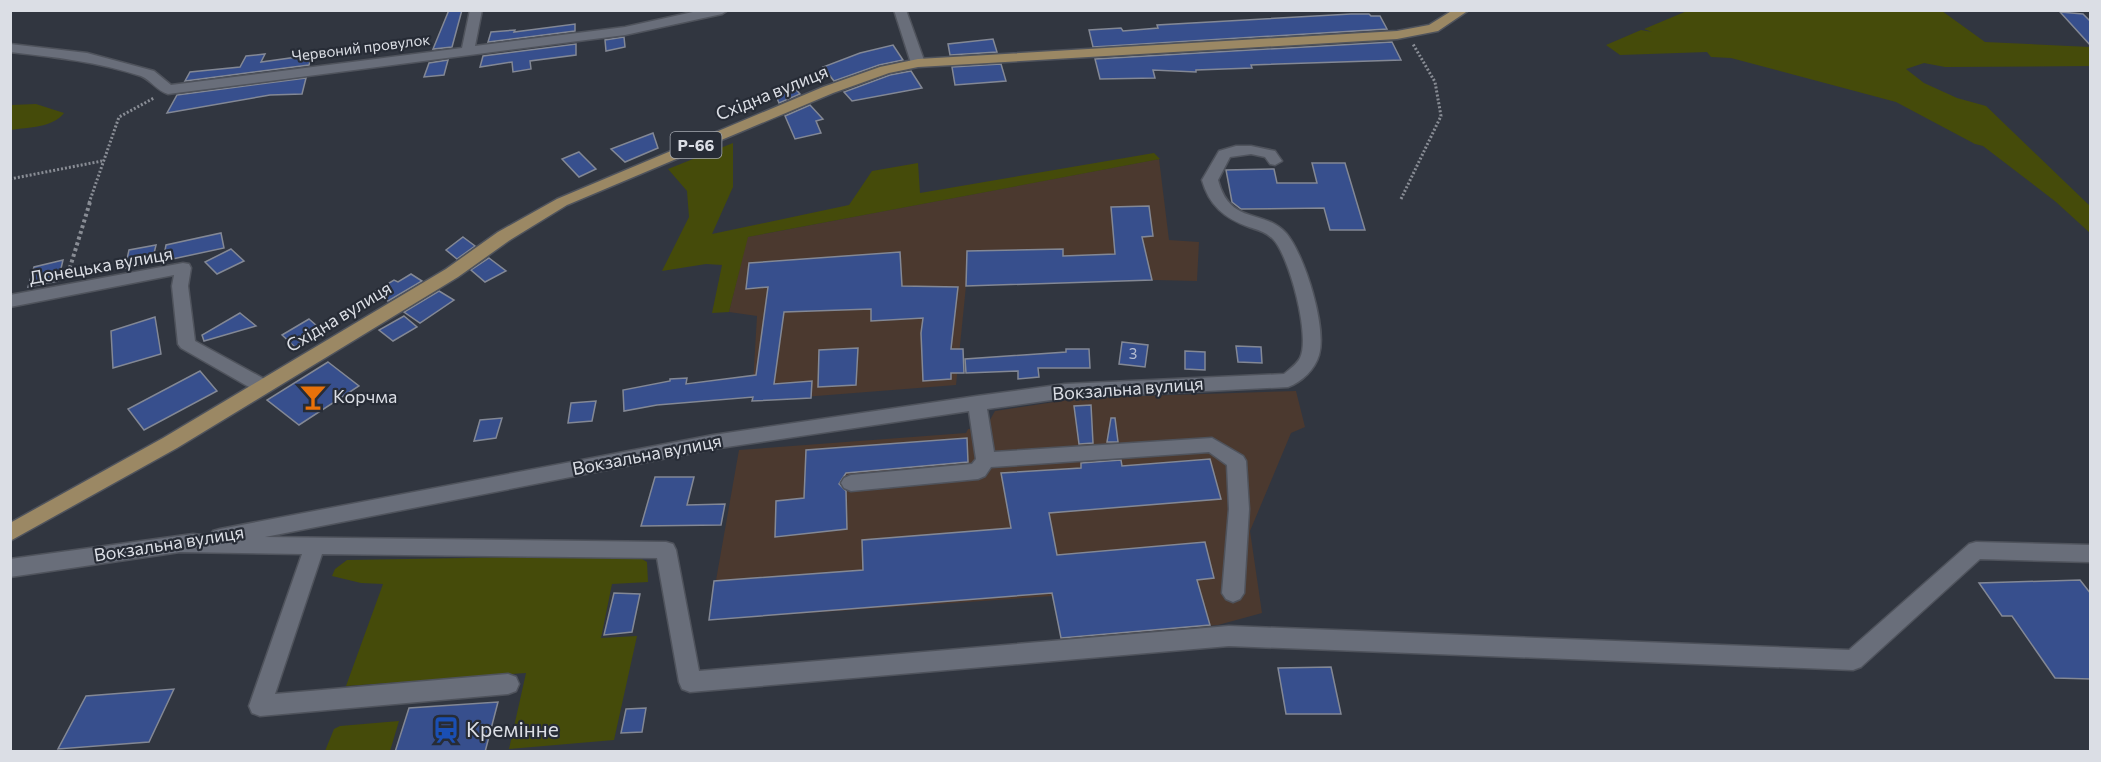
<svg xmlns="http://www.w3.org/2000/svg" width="2101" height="762" font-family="Commissioner,sans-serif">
  <rect width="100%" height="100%" fill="#313640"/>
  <g fill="#4b392f">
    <polygon points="1159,159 1169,240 1199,242 1197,281 1155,280 966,286 956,385 752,401 757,316 729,312 747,237"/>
    <polygon points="1296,391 1305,427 1291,433 1250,531 1262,613 1218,625 1061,639 1053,596 709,620 739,450 966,433 968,429 986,427 995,411 1081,398"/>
  </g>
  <g fill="#454b0a">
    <polygon points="1942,11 1985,42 2090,47 2090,66 1945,67 1924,63 1906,69 1924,83 1957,98 1986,106 2090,206 2090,233 2056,202 1983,146 1975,144 1896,102 1731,58 1711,57 1707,52 1620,55 1606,45 1641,30 1652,32 1644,29 1687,11"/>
    <path d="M 36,104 L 64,113 C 52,128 29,127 11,130 L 11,105 Z"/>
    <polygon points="733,143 733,187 712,234 849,205 872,171 918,163 920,193 1154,153 1160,159 748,237 729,312 712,313 722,265 706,264 662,271 689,217 687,191 668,169"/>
    <polygon points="635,555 647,562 648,582 612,584 601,638 637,636 614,740 509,749 526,673 346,686 383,584 361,583 332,576 335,569 347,560"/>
    <polygon points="399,721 390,751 325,751 334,729 340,726"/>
  </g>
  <g fill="#374f8d" stroke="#838895" stroke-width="1.5">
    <polygon points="449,10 462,10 452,47 433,49"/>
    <polygon points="2060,12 2083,14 2091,22 2091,46"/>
    <polygon points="1351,14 1369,14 1371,16 1380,16 1387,29 1093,47 1089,30 1121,28 1123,31 1158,28 1157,25"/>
    <polygon points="575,24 575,31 488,42 491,32 515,30 514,32"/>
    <polygon points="624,37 625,47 606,51 605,40"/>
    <polygon points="993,39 997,52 950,55 948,44"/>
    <polygon points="1392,42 1401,60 1251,65 1252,68 1196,70 1196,72 1153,70 1155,78 1100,79 1095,59"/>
    <polygon points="576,44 576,55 530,61 531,69 513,72 512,62 480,67 483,56"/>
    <polygon points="893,45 903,60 879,65 834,81 823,67 860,53"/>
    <polygon points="265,54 261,62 312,55 309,65 185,81 190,72 240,67 246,56"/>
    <polygon points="448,60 444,75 424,77 429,63"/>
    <polygon points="1001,64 1006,81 955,85 952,67"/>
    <polygon points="911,71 922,88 852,101 844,92 890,75"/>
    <polygon points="306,78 302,94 270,95 167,113 177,95"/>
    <polygon points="792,85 800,94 779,103 774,91"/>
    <polygon points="810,105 823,119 816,121 821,133 795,139 785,116"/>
    <polygon points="653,133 658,148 625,162 611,149"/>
    <polygon points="579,152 596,169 579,177 562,159"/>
    <polygon points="1312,163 1345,163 1365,230 1330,230 1324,208 1241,209 1232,202 1226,170 1274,169 1277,183 1317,183"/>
    <polygon points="1149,206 1153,236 1142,237 1152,280 966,286 967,251 1063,249 1063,256 1115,254 1111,207"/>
    <polygon points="221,233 224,248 163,261 166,245"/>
    <polygon points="463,237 475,246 457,259 446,250"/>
    <polygon points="156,245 152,262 125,268 129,250"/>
    <polygon points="231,249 244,261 217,274 205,262"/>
    <polygon points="900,252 902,286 958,287 951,349 963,349 964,373 951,373 951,379 923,381 921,333 923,318 871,321 871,309 784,312 774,384 812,381 811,398 752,401 753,397 657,405 624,411 623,390 670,381 670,379 687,378 686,384 756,375 768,287 746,289 749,263"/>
    <polygon points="489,258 506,271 485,282 471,270"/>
    <polygon points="63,260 58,281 28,287 34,267"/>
    <polygon points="411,274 422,281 388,301 374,292 394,280 398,282"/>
    <polygon points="439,291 454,300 420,323 404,312"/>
    <polygon points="240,313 256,326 204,341 202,335"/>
    <polygon points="404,316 417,327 393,341 379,330"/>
    <polygon points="155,317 161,354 113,368 111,331"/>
    <polygon points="309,319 324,332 296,348 282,335"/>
    <polygon points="1122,342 1148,345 1145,367 1119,364"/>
    <polygon points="1236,346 1261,347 1262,363 1238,362"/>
    <polygon points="858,348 856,385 818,387 819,350"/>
    <polygon points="1066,349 1089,349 1090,368 1038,368 1039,377 1018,379 1018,371 966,373 965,359 1066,352"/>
    <polygon points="1185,351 1205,352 1205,370 1185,369"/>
    <polygon points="328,362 359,386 299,425 267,400"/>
    <polygon points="200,371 217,391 144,430 128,409"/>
    <polygon points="596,401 592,421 568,423 571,403"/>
    <polygon points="1091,405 1093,443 1079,444 1074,406"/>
    <polygon points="502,418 496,438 474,441 480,420"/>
    <polygon points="1111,418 1115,418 1118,442 1107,442"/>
    <polygon points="967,438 968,462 846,473 839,484 846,491 847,529 775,537 776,501 804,498 806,450"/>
    <polygon points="1210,459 1221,499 1049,513 1057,555 1205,542 1214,578 1197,580 1210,625 1061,638 1052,593 709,620 714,581 863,570 862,540 1011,528 1001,473 1081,468 1081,463 1121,460 1122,466"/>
    <polygon points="655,477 694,477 687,505 725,504 721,525 641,526"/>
    <polygon points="2080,580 2091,594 2091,679 2055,678 2012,616 2002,616 1979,583"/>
    <polygon points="614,593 640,594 632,632 604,635"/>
    <polygon points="1331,667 1341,714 1286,714 1278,668"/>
    <polygon points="174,689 149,742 58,749 86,696"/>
    <polygon points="498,702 485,752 395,752 409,708"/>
    <polygon points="646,708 642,732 621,733 626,709"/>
  </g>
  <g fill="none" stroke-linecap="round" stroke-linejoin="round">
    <defs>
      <g id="minor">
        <path d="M 470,10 L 482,10 L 475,46 L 625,27 L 702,10 L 728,10 L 722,14 L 625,35 L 168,94 C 157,91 151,80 141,76 C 98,62 55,57 10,52 L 10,44 L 87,53 L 154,71 L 171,85 L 462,48 Z"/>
        <polygon points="894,10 906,10 925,63 923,66 913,66 911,63"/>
        <path d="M 1236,146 L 1251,146 L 1275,151 L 1282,161 L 1275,165 L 1270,164 L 1265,157 L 1251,154 L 1230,157 L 1218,180 C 1230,226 1263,208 1286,233 C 1305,255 1327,328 1319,355 C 1315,369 1302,382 1288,387 L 1065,398 L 987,409 L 994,452 L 1212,438 L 1243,456 L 1246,461 L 1249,509 L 1244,593 L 1240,599 L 1233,602 L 1226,599 L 1222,593 L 1229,509 L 1227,465 L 1209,452 L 991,467 L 985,476 L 978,479 L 851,491 L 844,488 L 841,483 L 844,478 L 851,475 L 972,464 L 976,459 L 969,411 L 713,449 L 265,537 L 666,542 L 673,544 L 676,550 L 699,671 L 1229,626 L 1849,650 L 1969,544 L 1976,542 L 2090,545 L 2090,562 L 1980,559 L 1861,667 L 1853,670 L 1229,646 L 690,692 L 682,689 L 679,682 L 657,558 L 322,554 L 275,694 L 508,674 L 516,677 L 519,684 L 516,691 L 508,694 L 260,716 L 252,713 L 249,706 L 302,554 L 180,552 L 10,577 L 10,559 L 193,534 L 210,536 L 213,531 L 220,529 L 713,435 L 977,396 L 1065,384 L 1284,374 C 1290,369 1297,364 1300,358 C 1311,337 1289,255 1273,239 C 1266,232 1258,230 1249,227 C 1224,218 1209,205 1202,180 L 1219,151 Z"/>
        <polygon points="183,263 189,264 191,268 188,286 195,341 268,381 271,386 268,391 262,393 256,391 181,348 178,344 172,286 174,275 10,307 10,295"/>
      </g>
      <polygon id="major" points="1453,10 1469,10 1438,31 1397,39 918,67 889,73 833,93 567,205 510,240 458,277 177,448 10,541 10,523 163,438 446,269 498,232 557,199 823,87 880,67 918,59 1397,31 1429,25"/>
    </defs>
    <use href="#minor" stroke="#4f535c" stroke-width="3"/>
    <use href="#major" stroke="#4f535c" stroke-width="3"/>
    <g stroke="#898d95" stroke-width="3" stroke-dasharray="2 2" stroke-linecap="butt">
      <polyline points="10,179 102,161"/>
      <polyline points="1401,199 1441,116 1435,82 1413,44"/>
      <polyline points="89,203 119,117 154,98"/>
    </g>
    <polyline stroke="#898d95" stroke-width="4" stroke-dasharray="3 3" stroke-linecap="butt" points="68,274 90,202"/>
    <use href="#minor" fill="#696e7a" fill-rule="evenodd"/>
    <use href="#major" fill="#9b8864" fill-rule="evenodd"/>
  </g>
  <defs>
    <symbol id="bar-bare" viewBox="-9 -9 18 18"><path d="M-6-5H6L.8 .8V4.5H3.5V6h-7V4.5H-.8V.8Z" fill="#e8710a" stroke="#272c36" stroke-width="2.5" paint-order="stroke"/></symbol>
    <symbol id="station-bare" viewBox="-9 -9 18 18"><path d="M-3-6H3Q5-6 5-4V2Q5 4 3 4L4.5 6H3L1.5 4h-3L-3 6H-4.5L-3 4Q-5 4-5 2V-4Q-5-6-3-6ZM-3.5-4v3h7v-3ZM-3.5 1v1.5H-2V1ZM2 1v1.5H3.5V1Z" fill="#1a4fb4" stroke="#272c36" stroke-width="2.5" paint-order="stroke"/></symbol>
  </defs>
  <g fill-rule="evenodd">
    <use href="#bar-bare" x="294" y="378" width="38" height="38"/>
    <use href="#station-bare" x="427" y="711" width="38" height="38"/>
  </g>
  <g text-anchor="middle" stroke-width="4.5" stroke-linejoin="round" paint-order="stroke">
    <g font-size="15" fill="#dbdee5" stroke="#272c36">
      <text transform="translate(361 48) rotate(-7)" y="5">Червоний провулок</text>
    </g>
    <g font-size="15" fill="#b2bacf">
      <text x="1133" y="359">3</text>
    </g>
    <rect fill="#272c36" stroke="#a5a9b0" stroke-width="1.5" x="670.5" y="132" width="51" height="26" rx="4.5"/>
    <g font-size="16" font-weight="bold" fill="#dbdee5">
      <text x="696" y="151">Р-66</text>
    </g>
    <g font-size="18" fill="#dbdee5" stroke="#272c36">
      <text transform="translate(772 93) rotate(-22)" y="6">Східна вулиця</text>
      <text transform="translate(101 266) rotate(-10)" y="6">Донецька вулиця</text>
      <text transform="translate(339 317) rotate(-31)" y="6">Східна вулиця</text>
      <text transform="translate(1128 389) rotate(-4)" y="6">Вокзальна вулиця</text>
      <text transform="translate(647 455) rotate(-11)" y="6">Вокзальна вулиця</text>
      <text transform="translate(169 544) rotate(-9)" y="6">Вокзальна вулиця</text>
    </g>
    <g font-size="18" fill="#dbdee5" stroke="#272c36" text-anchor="start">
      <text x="333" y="403">Корчма</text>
    </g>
    <g font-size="21" fill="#dbdee5" stroke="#272c36" text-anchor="start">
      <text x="466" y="737">Кремінне</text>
    </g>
  </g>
  <rect width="2101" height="762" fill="none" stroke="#dbdee5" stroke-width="24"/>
</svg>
